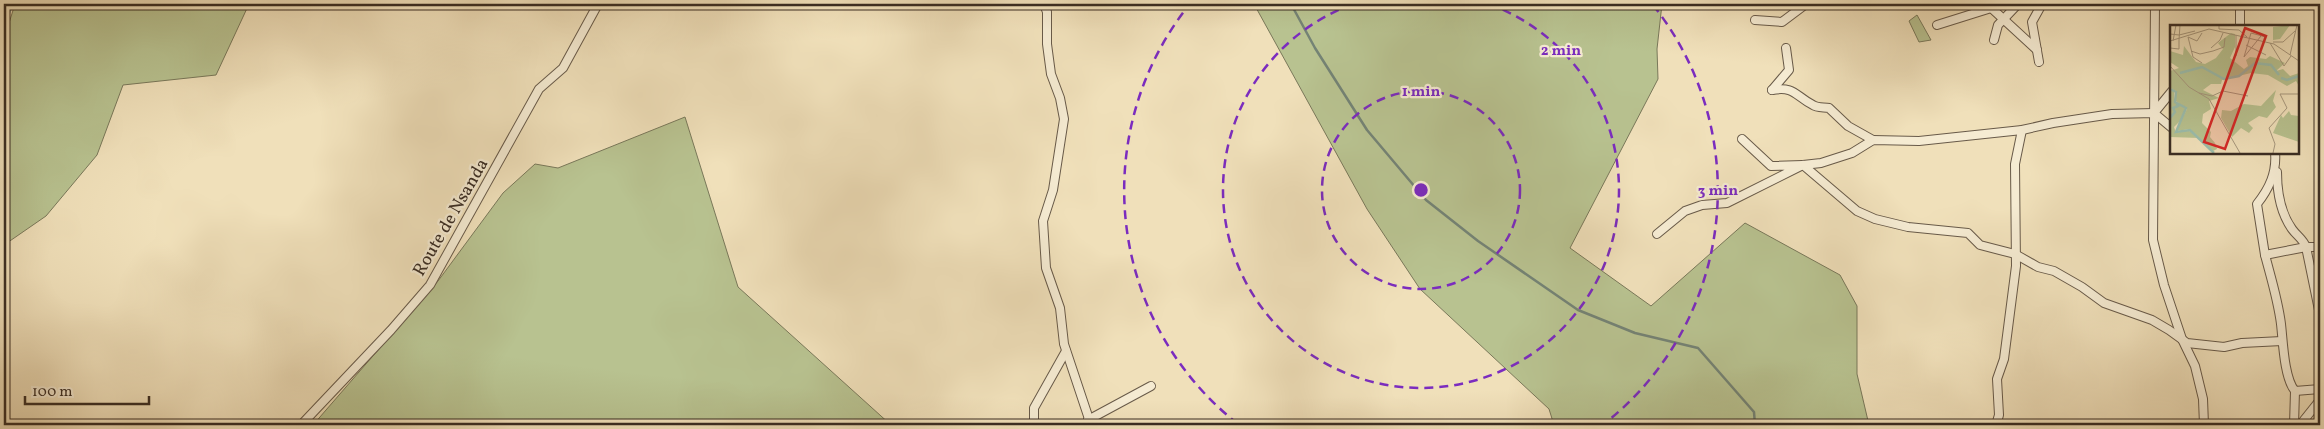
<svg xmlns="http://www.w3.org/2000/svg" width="2324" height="429" font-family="Vollkorn,serif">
  <rect width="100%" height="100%" fill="#f0e0ba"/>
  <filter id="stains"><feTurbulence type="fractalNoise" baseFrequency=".004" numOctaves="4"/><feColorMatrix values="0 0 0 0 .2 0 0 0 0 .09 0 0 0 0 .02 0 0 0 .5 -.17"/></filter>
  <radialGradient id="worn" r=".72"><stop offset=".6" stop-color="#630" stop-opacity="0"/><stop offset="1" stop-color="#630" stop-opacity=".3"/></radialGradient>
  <g fill="#b8c290" stroke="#79785a">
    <polygon points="15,4 249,4 216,75 123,85 97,155 46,216 4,245 4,39"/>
    <polygon points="1254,4 1662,4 1657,49 1658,79 1570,248 1651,306 1745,223 1840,275 1857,306 1857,374 1869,425 1554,425 1549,409 1420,289 1367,209"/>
    <polygon points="1917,15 1931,40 1919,42 1909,21"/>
    <polygon points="685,117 738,287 891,425 313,425 438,281 503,193 535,164 558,168"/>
  </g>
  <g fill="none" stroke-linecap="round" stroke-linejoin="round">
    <polyline stroke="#748375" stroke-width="2.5" points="1291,4 1315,48 1367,130 1426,200 1478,241 1578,310 1635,333 1698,348 1754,412 1755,425"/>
    <polyline stroke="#9bbdac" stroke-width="15" points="4,9 5,4"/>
    <defs>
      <g id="minor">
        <polyline points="1044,4 1047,12 1047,44 1051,74 1060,98 1064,119 1053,190 1043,221 1046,268 1060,308 1064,344 1091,425"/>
        <polyline points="1987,4 2037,50"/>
        <polyline points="2155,4 2153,240 2164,285 2182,339 2195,366 2203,399 2204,425"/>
        <polyline points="1755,20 1782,22 1806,4"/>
        <polyline points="1937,25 2004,4"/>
        <polyline points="2240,26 2240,4"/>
        <polyline points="1994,40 1998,25 2018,4"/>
        <polyline points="2039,62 2032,22 2042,4"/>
        <path d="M 1772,90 C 1795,86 1795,96 1813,105 C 1817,108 1824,107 1829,108 L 1848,126 L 1873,140"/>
        <polyline points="1772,90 1789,70 1786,48"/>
        <polyline points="2154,113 2172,91"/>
        <path d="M 2275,152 C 2277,173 2269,189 2257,204 L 2265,255 L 2306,247 L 2320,247"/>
        <polyline points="1803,165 1857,211 1875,219 1908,227 1968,233 1980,245 2015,254 2038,267 2054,271 2082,287 2104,303 2152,320 2169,330 2187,343 2224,347 2242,343 2282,341"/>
        <polyline points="1803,165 1821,163 1852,153 1873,140 1919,141 2022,130 2053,123 2112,114 2154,113 2172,128"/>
        <path d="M 2277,172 C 2277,192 2280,212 2292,229 C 2297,236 2303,239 2306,247 L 2320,315"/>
        <polyline points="1657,234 1685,211 1702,205 1727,203 1803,165 1771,166 1742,139"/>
        <path d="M 2265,255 C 2271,278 2278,300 2281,324 C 2283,341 2284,378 2295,391 L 2294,425"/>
        <polyline points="2295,391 2320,389"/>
        <polyline points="1088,420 1151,386"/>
        <polyline points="301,425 391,330 430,285 539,89 563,68 598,4"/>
        <polyline points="1034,425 1034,408 1066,351"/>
        <polyline points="1996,425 1999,415 1997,379 2004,359 2016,266 2015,164 2022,130"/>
        <polyline points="2300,425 2320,400"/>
      </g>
    </defs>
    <use href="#minor" stroke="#685a49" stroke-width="10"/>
    <use href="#minor" stroke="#f5ebd2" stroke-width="8"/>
  </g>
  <g fill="none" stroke="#7b2cbf" stroke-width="2.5" stroke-dasharray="9 6">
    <circle cx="1421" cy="190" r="99"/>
    <path d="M1489 4A198 198 0 1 1 1353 4"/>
    <path d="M1238 424A297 297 0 0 1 1189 5M1653 5A297 297 0 0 1 1604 424"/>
  </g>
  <g text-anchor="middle" stroke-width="4.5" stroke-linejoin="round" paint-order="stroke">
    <g font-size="18" fill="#3a2d23" stroke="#f5ebd2">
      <text transform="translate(450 217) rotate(-60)" y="6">Route de Nsanda</text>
    </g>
  </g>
  <g transform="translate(2170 25)">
    <rect width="129" height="129" fill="#f0e0ba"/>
    <path d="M 120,0 L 110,14 L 103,15 L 103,2 ZM 61,8 L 65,9 L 65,22 L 60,33 L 74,44 L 78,41 L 76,35 L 80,32 L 96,34 L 100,31 L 115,38 L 106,46 L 113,44 L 120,51 L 129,48 L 129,61 L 126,56 L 117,61 L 98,50 L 81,48 L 52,55 L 51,59 L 41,59 L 33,65 L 49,73 L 39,76 L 41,84 L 33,89 L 32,98 L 41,107 L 40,112 L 45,118 L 47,124 L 43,126 L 20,104 L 6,106 L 17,84 L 6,76 L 6,66 L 0,63 L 0,46 L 9,43 L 0,37 L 0,26 L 13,30 L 14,21 L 26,37 L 35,39 L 46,33 L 53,24 L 48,18 ZM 0,65 L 4,66 L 4,77 L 15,82 L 13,93 L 4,102 L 6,108 L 18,105 L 29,113 L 0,112 ZM 106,65 L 103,76 L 106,82 L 97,93 L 89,91 L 78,98 L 83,103 L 79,108 L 71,103 L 62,112 L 51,93 L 52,85 L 61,86 L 74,79 L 91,81 ZM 119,86 L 121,90 L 129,91 L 129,117 L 103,108 L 111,90 L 113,93 Z" fill="#b8c290"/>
    <path fill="none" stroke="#9bbdac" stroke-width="2.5" d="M 10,48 L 32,42 L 54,54 L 69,51 L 85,38 L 101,40 L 109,50M 111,53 L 117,55 L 129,51M 0,64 L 6,67 L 5,77 L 16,83 L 6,107 L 20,105 L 44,128M 0,93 L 5,87 L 3,83 L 8,81 L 6,77"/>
    <path fill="none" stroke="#a7987e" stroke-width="1" d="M 49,0 L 49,4 L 69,5 L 77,12M 0,9 L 9,10 L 25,6M 66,10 L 66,31M 18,12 L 23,32 L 32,38M 18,12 L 27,16 L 32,8M 9,15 L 10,0M 0,16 L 39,4 L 104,19 L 129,36M 3,16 L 6,0M 103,17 L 113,17 L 125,6M 100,18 L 114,41 L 121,31M 76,20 L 96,30M 0,23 L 9,24 L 9,15M 41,23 L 50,15 L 53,8M 21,26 L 30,29 L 43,26 L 54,22 L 55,13M 120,30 L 127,0M 74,32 L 81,8 L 96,12M 74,32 L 91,11M 0,41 L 19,62 L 39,74 L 70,128M 29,68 L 42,71 L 53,66 L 78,71M 110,69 L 129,69M 103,128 L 105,119 L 99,103 L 117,83 L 110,69"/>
    <path fill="#d62828" fill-opacity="0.15" stroke="#d62828" stroke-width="2.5" d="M 75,3 L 96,11 L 55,124 L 34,117 Z"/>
    <rect width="129" height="129" fill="none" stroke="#3a2d23" stroke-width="2.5"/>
  </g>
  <circle cx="1421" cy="190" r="8" fill="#7b2cbf" stroke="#f5ebd2" stroke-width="2.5"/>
  <g font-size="15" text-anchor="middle" font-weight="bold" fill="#7b2cbf" stroke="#f5ebd2" stroke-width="4.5" stroke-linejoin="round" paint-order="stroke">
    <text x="1561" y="55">2 min</text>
    <text x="1421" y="96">1 min</text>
    <text x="1718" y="195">3 min</text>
  </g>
  <rect width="2324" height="429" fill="none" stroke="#f0e0ba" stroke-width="20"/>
  <rect x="5" y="5" width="2314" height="419" fill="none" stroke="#3a2d23" stroke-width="2.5"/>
  <rect x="10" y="10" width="2304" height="409" fill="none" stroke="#3a2d23"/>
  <path d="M25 396v8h124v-8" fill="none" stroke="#3a2d23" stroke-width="2.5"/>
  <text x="32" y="396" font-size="15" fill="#3a2d23" stroke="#f5ebd2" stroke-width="4" paint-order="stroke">100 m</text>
  <rect width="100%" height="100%" filter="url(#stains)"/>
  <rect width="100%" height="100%" fill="url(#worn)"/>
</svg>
